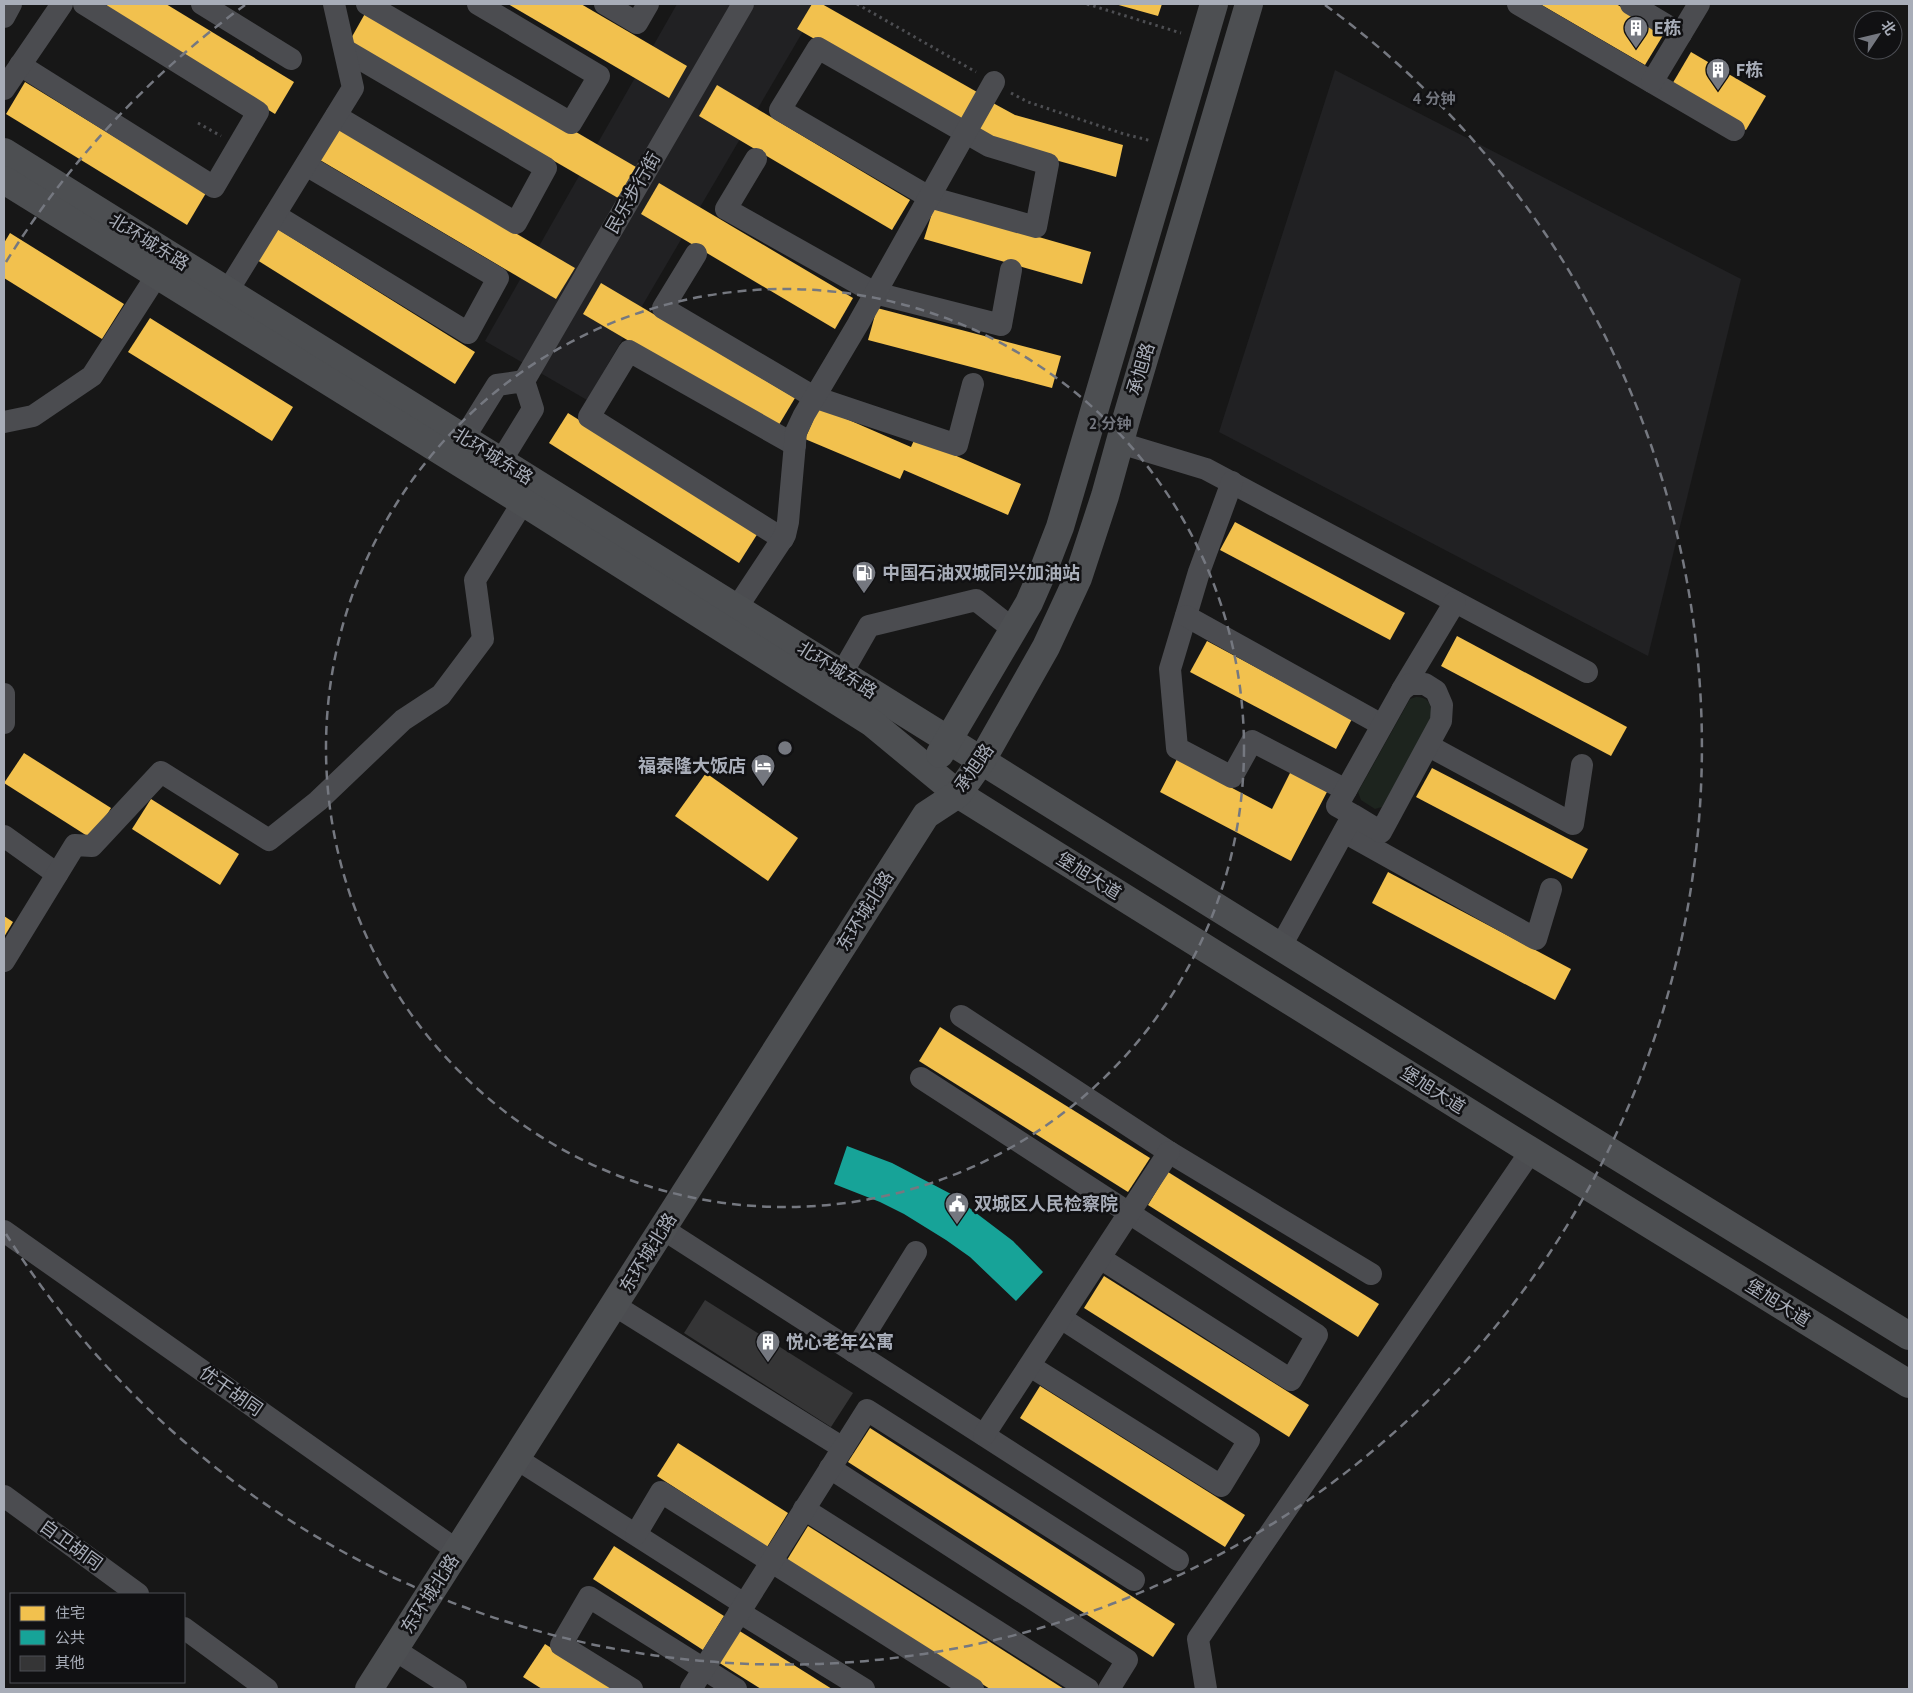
<svg xmlns="http://www.w3.org/2000/svg" width="1913" height="1693" font-family="'PT Sans','Noto Sans SC',sans-serif">
  <rect width="100%" height="100%" fill="#171717"/>
  <g fill="#212123">
    <polygon points="677,4 819,4 587,400 485,341"/>
    <polygon points="1335,70 1741,279 1648,656 1219,432"/>
  </g>
  <path fill="#1d241e" d="M 1416,697 C 1433,697 1432,710 1430,724 L 1382,807 L 1375,809 L 1361,800 L 1358,792 L 1410,699 Z"/>
  <g fill="#f2c14e">
    <polygon points="108,4 166,4 294,82 275,114 104,9"/>
    <polygon points="508,4 581,4 687,66 669,98"/>
    <polygon points="812,4 822,4 977,92 960,122 797,29"/>
    <polygon points="1115,4 1162,4 1158,16"/>
    <polygon points="1540,4 1616,4 1665,32 1645,65"/>
    <polygon points="367,10 636,167 618,198 349,42"/>
    <polygon points="1691,52 1766,96 1746,130 1671,86"/>
    <polygon points="25,82 206,193 187,225 6,114"/>
    <polygon points="717,85 910,200 892,230 699,116"/>
    <polygon points="993,103 1015,115 1123,145 1116,177 1002,145 978,130"/>
    <polygon points="338,129 575,268 556,299 320,160"/>
    <polygon points="659,183 853,298 835,329 641,214"/>
    <polygon points="934,207 1091,252 1082,284 924,239"/>
    <polygon points="276,228 475,352 455,384 257,260"/>
    <polygon points="10,233 124,304 102,339 4,278 4,243"/>
    <polygon points="601,283 795,398 777,428 583,314"/>
    <polygon points="877,308 1061,356 1052,388 868,340"/>
    <polygon points="150,318 293,407 272,441 128,352"/>
    <polygon points="819,407 911,447 915,438 1021,484 1008,515 904,470 900,479 805,439"/>
    <polygon points="568,413 758,533 739,563 549,443"/>
    <polygon points="1235,522 1405,613 1390,640 1220,550"/>
    <polygon points="1457,636 1627,727 1611,756 1441,666"/>
    <polygon points="1207,641 1352,719 1336,749 1190,672"/>
    <polygon points="24,753 111,808 92,839 4,783"/>
    <polygon points="1177,759 1272,809 1291,771 1328,790 1291,861 1160,792"/>
    <polygon points="1432,768 1588,849 1572,879 1416,797"/>
    <polygon points="706,773 798,838 768,881 675,816"/>
    <polygon points="151,799 239,854 220,885 132,829"/>
    <polygon points="1388,872 1571,969 1555,1000 1372,903"/>
    <polygon points="4,916 13,922 4,937"/>
    <polygon points="940,1027 1150,1158 1128,1192 919,1061"/>
    <polygon points="1168,1172 1379,1304 1358,1337 1148,1205"/>
    <polygon points="1104,1276 1309,1405 1289,1437 1084,1308"/>
    <polygon points="1040,1386 1245,1515 1225,1547 1020,1418"/>
    <polygon points="870,1428 1175,1624 1153,1657 848,1462"/>
    <polygon points="678,1443 788,1513 767,1547 657,1476"/>
    <polygon points="808,1526 1064,1689 990,1689 787,1560"/>
    <polygon points="614,1546 724,1616 703,1650 593,1579"/>
    <polygon points="738,1630 832,1689 761,1689 718,1662"/>
    <polygon points="545,1644 616,1689 542,1689 523,1677"/>
  </g>
  <polygon fill="#17a398" points="847,1146 892,1163 951,1194 1013,1241 1043,1272 1016,1301 970,1257 946,1240 904,1214 880,1202 834,1184"/>
  <polygon fill="#353536" points="705,1300 853,1393 831,1427 684,1333"/>
  <g fill="none" stroke-linecap="round" stroke-linejoin="round">
    <g stroke="#4d4e52" stroke-width="3" stroke-dasharray="2.5 4" stroke-linecap="butt">
      <polyline points="857,4 976,72"/>
      <polyline points="1087,4 1181,33"/>
      <polyline points="1011,93 1028,102 1124,134 1152,141"/>
      <polyline points="198,123 221,136"/>
    </g>
    <g stroke="#4b4c50" stroke-width="22">
      <polyline points="202,4 291,59"/>
      <polyline points="367,4 571,123 599,76 478,4"/>
      <polyline points="605,4 637,23 648,4"/>
      <polyline points="1518,4 1734,130"/>
      <polyline points="1631,4 1681,34"/>
      <polyline points="4,17 11,4"/>
      <polygon points="818,48 989,146 1048,164 1036,227 929,197 780,110"/>
      <polyline points="20,65 214,187 258,112 84,4"/>
      <polyline points="1652,82 1699,4"/>
      <polyline points="4,89 62,4"/>
      <polyline points="336,116 516,223 546,168 345,50"/>
      <polyline points="756,159 726,209 875,293 1001,325 1011,270"/>
      <polyline points="275,215 468,333 498,278 306,165"/>
      <polyline points="696,254 663,308 814,397 957,445 973,384"/>
      <polyline points="219,305 353,88 334,4"/>
      <polyline points="524,381 743,4"/>
      <polyline points="4,422 33,416 92,376 157,275"/>
      <polyline points="464,438 497,385 524,381 533,409 501,461"/>
      <polyline points="1120,443 1206,469 1587,672"/>
      <polyline points="1232,482 1199,572 1170,669 1177,748 1232,777 1252,741 1346,790"/>
      <polyline points="783,539 589,417 629,351 795,445"/>
      <polyline points="1186,616 1382,725"/>
      <polyline points="728,621 785,535 788,522 796,432 804,415 858,324 994,82"/>
      <polyline points="842,673 869,626 976,600 1013,629"/>
      <polyline points="1402,690 1455,602"/>
      <polyline points="4,694 4,723"/>
      <polyline points="1429,746 1573,824 1582,765"/>
      <polyline points="1344,832 1536,939 1551,889"/>
      <polyline points="4,836 57,874"/>
      <polyline points="1281,946 1353,815 1337,806 1346,790 1402,690 1410,684 1425,684 1436,691 1442,705 1441,721 1381,832 1353,815"/>
      <polyline points="4,961 75,845 92,846 161,772 269,840 318,801 403,720 441,695 483,639 475,580 523,502"/>
      <polyline points="961,1016 1169,1152 1371,1274"/>
      <polyline points="921,1078 1317,1335 1291,1380 1100,1258"/>
      <polyline points="663,1229 1178,1560"/>
      <polyline points="4,1231 458,1551"/>
      <polyline points="614,1305 843,1448"/>
      <polyline points="854,1352 916,1252"/>
      <polyline points="1030,1366 1221,1486 1249,1440 1061,1318"/>
      <polyline points="984,1435 1169,1152"/>
      <polyline points="517,1459 744,1604"/>
      <polyline points="830,1468 1127,1660 1109,1689"/>
      <polyline points="4,1496 138,1594"/>
      <polyline points="804,1509 1088,1689"/>
      <polyline points="636,1534 661,1492 973,1689"/>
      <polyline points="739,1612 864,1689"/>
      <polyline points="184,1628 267,1689"/>
      <polyline points="395,1650 456,1689"/>
      <polyline points="632,1689 561,1645 589,1597 736,1689"/>
      <polyline points="691,1689 867,1410 1134,1580"/>
      <polyline points="1206,1689 1198,1639 1531,1151"/>
    </g>
    <g stroke="#4d4f52" stroke-width="28">
      <polyline points="4,152 1565,1124 1909,1336"/>
      <polyline points="4,180 523,502 872,723 958,794 1531,1151 1909,1384"/>
      <polyline points="940,754 1029,603 1043,571 1060,527 1214,4"/>
      <polyline points="369,1689 926,815 958,794 982,760 1046,647 1078,578 1105,496 1126,420 1249,4"/>
    </g>
  </g>
  <g fill="none" stroke="#757880" stroke-width="2.5" stroke-dasharray="9 6">
    <circle cx="785" cy="748" r="459"/>
    <path d="M6 262A918 918 0 0 1 245 5M1325 5A918 918 0 1 1 6 1234"/>
  </g>
  <defs>
    <symbol id="building-pin" viewBox="-11 -11 22 30"><path d="M0 17L-7.5 6A9.5 9.5 0 1 1 7.5 6Z" fill="#757880" stroke="#111113"/><path d="M-4-6H4V6H1V3H-1V6H-4ZM-2.5-4.3h1.7v1.8h-1.7ZM.8-4.3h1.7v1.8H.8ZM-2.5-1h1.7V.8h-1.7ZM.8-1h1.7V.8H.8Z" fill="#fff"/></symbol>
    <symbol id="fuel-pin" viewBox="-11 -11 22 30"><path d="M0 17L-7.5 6A9.5 9.5 0 1 1 7.5 6Z" fill="#757880" stroke="#111113"/><path d="M-5.5-6h7V0h2V4h1.3V-2.5L3-4.5l.8-.8L6-3V5H2.5V1h-1V6h-7ZM-4.2-4.7v3.2H.2V-4.7Z" fill="#fff"/></symbol>
    <symbol id="hotel-pin" viewBox="-11 -11 22 30"><path d="M0 17L-7.5 6A9.5 9.5 0 1 1 7.5 6Z" fill="#757880" stroke="#111113"/><path d="M-6-4.5h1.5V1H6V5H4.5V3h-9V5H-6ZM-4 0a1.8 1.8 0 1 1 3.6 0ZM.5 0V-2.5h3Q6-2.5 6 0Z" fill="#fff"/></symbol>
    <symbol id="civic-pin" viewBox="-11 -11 22 30"><path d="M0 17L-7.5 6A9.5 9.5 0 1 1 7.5 6Z" fill="#757880" stroke="#111113"/><path d="M-.6-6.5H3V-4.5H.6V-3L4-1V1h2V6H-6V1h2V-1L-.6-3ZM-1.2 2.5V6h2.4V2.5Z" fill="#fff"/></symbol>
  </defs>
  <g fill-rule="evenodd">
    <use href="#building-pin" x="1622" y="14" width="28" height="38"/>
    <use href="#building-pin" x="1704" y="56" width="28" height="38"/>
    <use href="#fuel-pin" x="850" y="559" width="28" height="38"/>
    <use href="#hotel-pin" x="749" y="752" width="28" height="38"/>
    <use href="#civic-pin" x="943" y="1190" width="28" height="38"/>
    <use href="#building-pin" x="754" y="1328" width="28" height="38"/>
  </g>
  <g text-anchor="middle" stroke-width="5" stroke-linejoin="round" paint-order="stroke">
    <g font-size="18" font-weight="bold" fill="#a8adb8" stroke="#111113" text-anchor="start">
      <text x="1654" y="34">E栋</text>
      <text x="1736" y="76">F栋</text>
      <text x="882" y="579">中国石油双城同兴加油站</text>
      <text x="746" y="772" text-anchor="end">福泰隆大饭店</text>
      <text x="974" y="1210">双城区人民检察院</text>
      <text x="786" y="1348">悦心老年公寓</text>
    </g>
    <g font-size="18" fill="#a8adb8" stroke="#111113">
      <text transform="translate(633 193) rotate(-60)" y="6">民乐步行街</text>
      <text transform="translate(149 242) rotate(32)" y="6">北环城东路</text>
      <text transform="translate(1141 369) rotate(-73)" y="6">承旭路</text>
      <text transform="translate(493 456) rotate(32)" y="6">北环城东路</text>
      <text transform="translate(837 670) rotate(32)" y="6">北环城东路</text>
      <text transform="translate(974 768) rotate(-55)" y="6">承旭路</text>
      <text transform="translate(1089 876) rotate(32)" y="6">堡旭大道</text>
      <text transform="translate(865 911) rotate(-58)" y="6">东环城北路</text>
      <text transform="translate(1433 1090) rotate(32)" y="6">堡旭大道</text>
      <text transform="translate(648 1253) rotate(-58)" y="6">东环城北路</text>
      <text transform="translate(1778 1303) rotate(32)" y="6">堡旭大道</text>
      <text transform="translate(231 1391) rotate(35)" y="6">优干胡同</text>
      <text transform="translate(71 1545) rotate(36)" y="6">自卫胡同</text>
      <text transform="translate(430 1594) rotate(-57)" y="6">东环城北路</text>
    </g>
  </g>
  <circle cx="785" cy="748" r="8" fill="#757880" stroke="#111113" stroke-width="2.5"/>
  <g font-size="15" text-anchor="middle" font-weight="bold" fill="#757880" stroke="#111113" stroke-width="5" stroke-linejoin="round" paint-order="stroke">
    <text x="1434" y="104">4 分钟</text>
    <text x="1110" y="429">2 分钟</text>
  </g>
  <rect width="1913" height="1693" fill="none" stroke="#a8adb8" stroke-width="10"/>
  <rect x="10" y="1593" width="175" height="90" fill="#111113" stroke="#4d4f55"/>
  <rect x="20" y="1606" width="25" height="15" fill="#f2c14e" stroke="#4d4f55"/>
  <text x="55" y="1618" font-size="15" fill="#a8adb8">住宅</text>
  <rect x="20" y="1630" width="25" height="15" fill="#17a398" stroke="#4d4f55"/>
  <text x="55" y="1643" font-size="15" fill="#a8adb8">公共</text>
  <rect x="20" y="1656" width="25" height="15" fill="#353536" stroke="#4d4f55"/>
  <text x="55" y="1668" font-size="15" fill="#a8adb8">其他</text>
  <g transform="translate(1878 35) rotate(55)"><circle r="24" fill="#111113" stroke="#4d4f55"/>
  <path d="M0-4L9 19L0 12L-9 19Z" fill="#757880"/>
  <text y="-8" font-size="14" font-weight="bold" text-anchor="middle" fill="#a8adb8">北</text>
  </g>
</svg>
